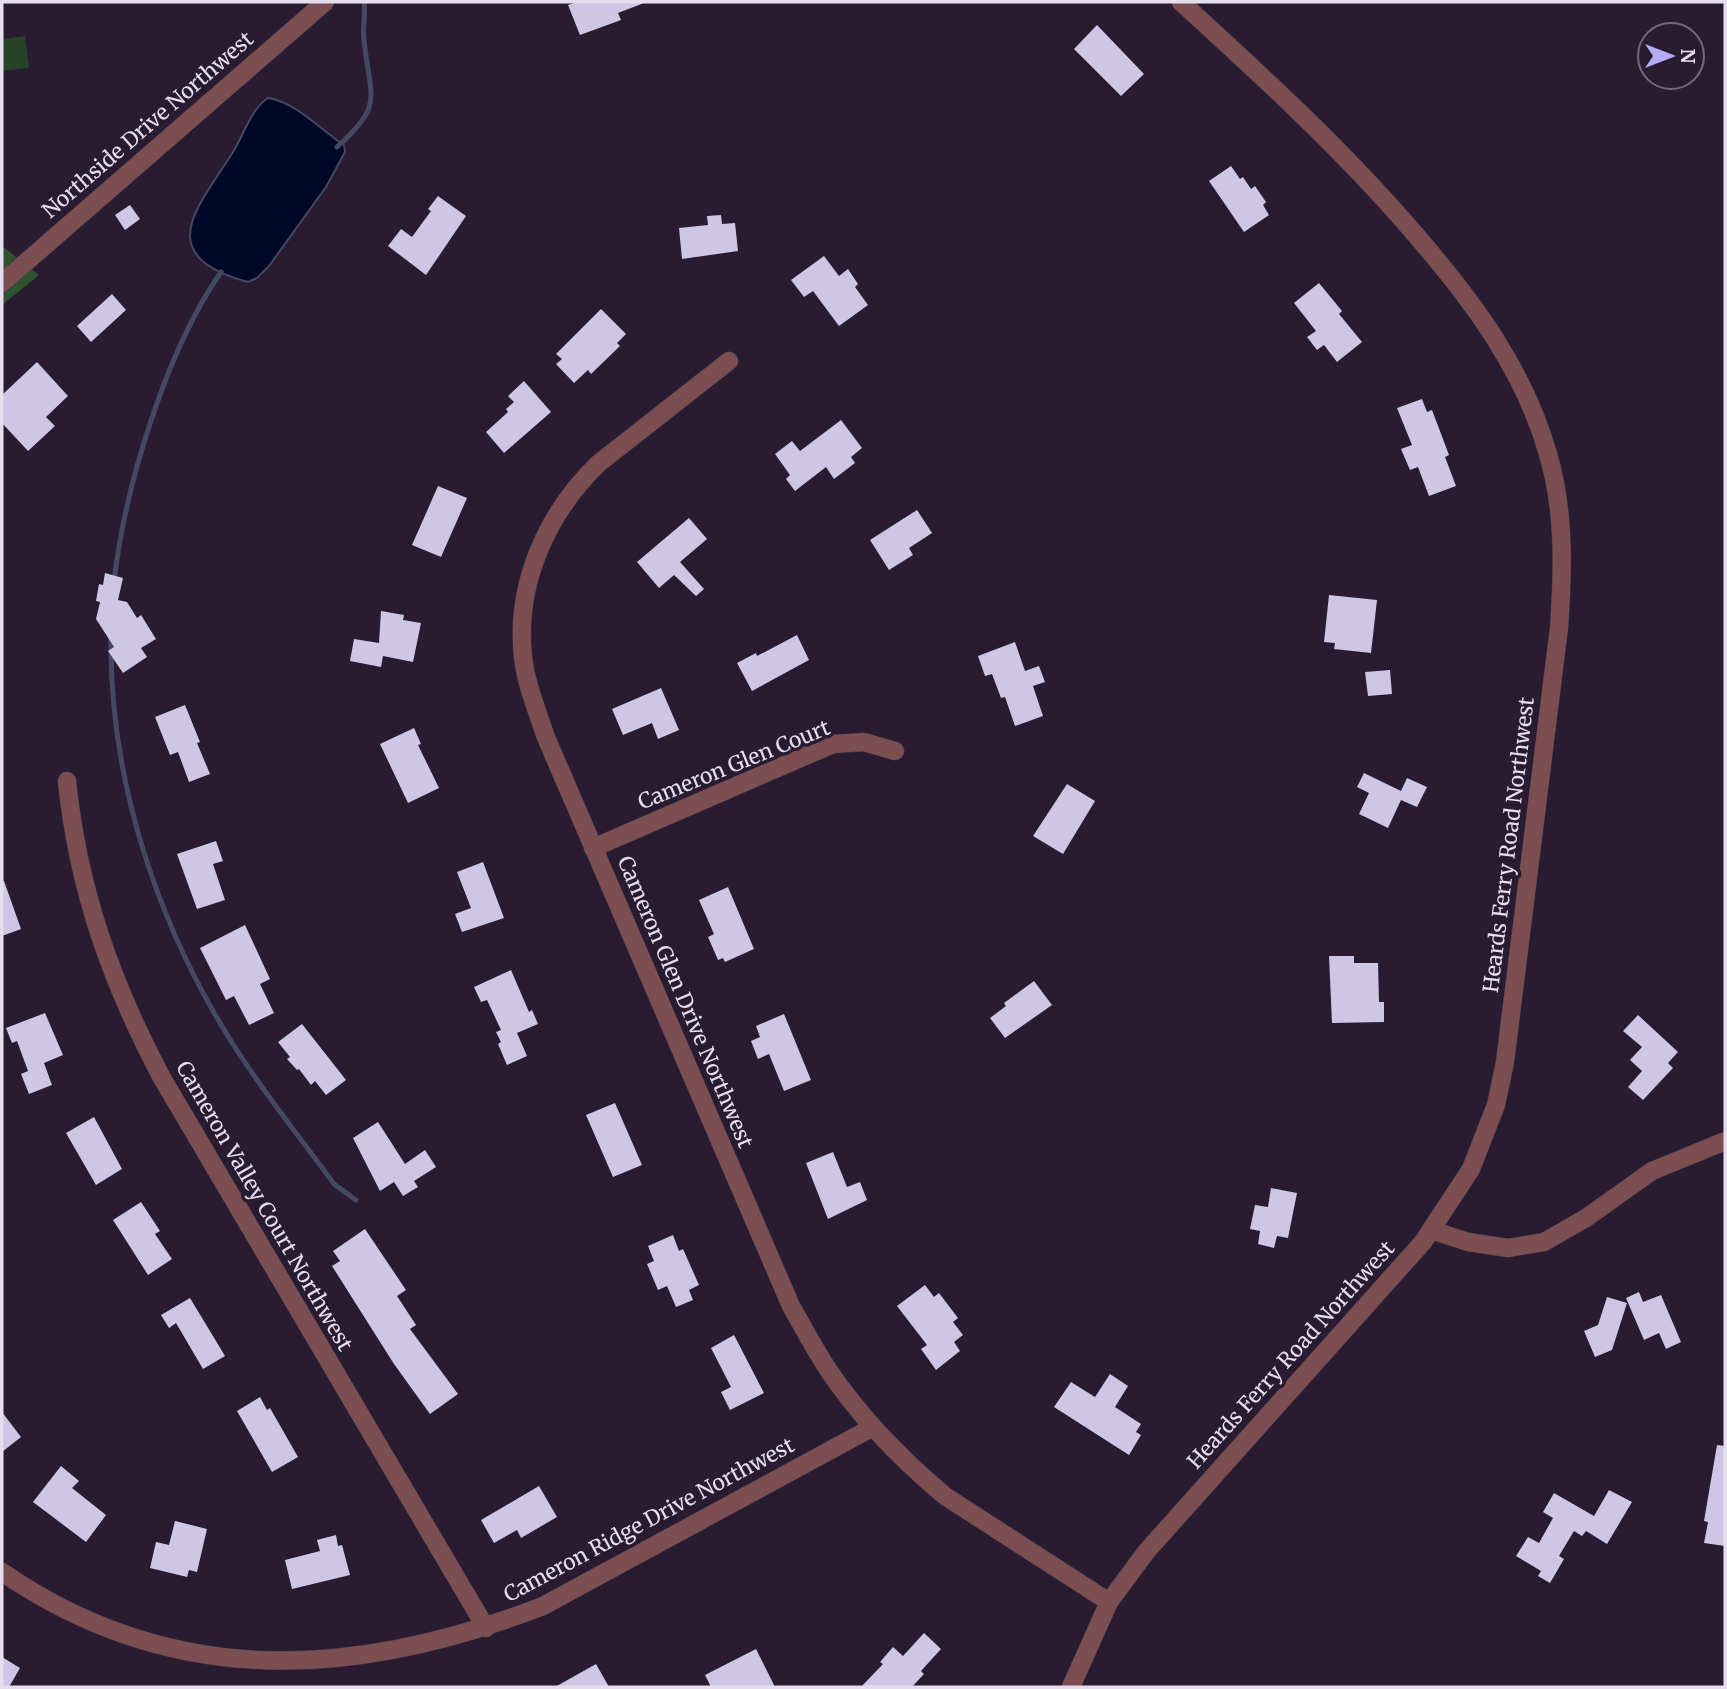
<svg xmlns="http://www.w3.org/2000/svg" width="1727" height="1689" font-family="Merriweather,serif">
  <rect width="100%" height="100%" fill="#291c31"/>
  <polygon fill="#274227" points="25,36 29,68 2,71 2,39"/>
  <polygon fill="#2f532f" points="2,246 39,275 2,305"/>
  <path fill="#000828" stroke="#454863" stroke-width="2" d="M 268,98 C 298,103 320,130 344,145 L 345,152 L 326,187 L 269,266 L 257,278 L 248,282 C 151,255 197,209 233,152 C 244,135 250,110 268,98 Z"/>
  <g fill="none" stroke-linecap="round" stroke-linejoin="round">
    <g stroke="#454863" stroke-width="5">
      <path d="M 337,147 C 385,104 370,99 364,40 C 362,27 366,15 364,2"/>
      <path d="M 114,582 C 125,486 166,351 221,272"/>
      <path d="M 111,637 C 109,778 157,923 231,1041 C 262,1091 300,1137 334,1184 L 356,1200"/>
    </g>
  </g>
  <g fill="#cdc6e5">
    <polygon points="577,2 644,2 644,3 618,13 621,20 580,35 568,5"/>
    <polygon points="1097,25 1144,74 1121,96 1074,49"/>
    <polygon points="1231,166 1240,179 1243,177 1251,189 1255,186 1266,202 1263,205 1269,215 1244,232 1209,181"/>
    <polygon points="438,196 466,216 426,275 388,246 401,229 412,237 431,211 428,209"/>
    <polygon points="130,205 140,219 125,230 115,215"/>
    <polygon points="721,215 722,224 735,223 738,251 682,259 679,228 708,225 707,216"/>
    <polygon points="824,256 839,276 848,269 858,284 855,287 868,305 839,326 813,291 804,297 791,280"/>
    <polygon points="1319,283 1342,311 1339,314 1362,342 1337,362 1324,345 1317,350 1307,337 1316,331 1294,303"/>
    <polygon points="112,294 126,310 91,342 77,326"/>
    <polygon points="601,309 626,334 617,343 620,346 591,374 588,370 574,383 556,364 562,359 556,354"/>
    <polygon points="37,362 68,396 46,417 55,426 28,451 2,423 2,395"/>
    <polygon points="524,381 551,412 504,453 486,432 508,412 506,409 514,402 508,396"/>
    <polygon points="1422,399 1427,412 1432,410 1449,455 1445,457 1456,486 1429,496 1418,467 1410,470 1401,449 1412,445 1397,408"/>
    <polygon points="841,420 862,448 851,457 855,463 834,479 826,467 795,491 786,479 790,475 775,454 792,441 800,451"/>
    <polygon points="438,486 467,498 441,557 412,545"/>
    <polygon points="917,510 932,533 909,548 913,555 889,570 870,540"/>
    <polygon points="689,518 707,539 680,562 704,589 696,596 674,575 659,588 637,562"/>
    <polygon points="105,573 123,578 118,600 127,602 137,618 141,615 156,639 141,648 147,657 123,673 108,651 114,647 96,619 100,602 96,601 99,584 103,585"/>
    <polygon points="1329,595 1377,600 1371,653 1334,649 1335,643 1324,642"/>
    <polygon points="381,611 404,615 403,620 421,623 413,662 383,656 381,667 350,661 354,639 379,643"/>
    <polygon points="797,635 809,660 752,691 737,663 756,653 757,656"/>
    <polygon points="1015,642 1025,671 1039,666 1045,682 1033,686 1043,716 1015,726 1005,697 1001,698 992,674 985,676 978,656"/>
    <polygon points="1390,670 1392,694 1368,696 1365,672"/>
    <polygon points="661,688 679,730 658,739 652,723 623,735 612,709"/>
    <polygon points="185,705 200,742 197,743 210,774 189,782 178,752 170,755 155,717"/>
    <polygon points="414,728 421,744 418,745 439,788 408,803 380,744"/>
    <polygon points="1364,773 1401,791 1407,778 1427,787 1417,807 1401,800 1388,828 1359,814 1369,793 1357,787"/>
    <polygon points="1067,784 1095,801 1063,854 1033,836"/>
    <polygon points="216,841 223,861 213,864 225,900 197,909 177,854"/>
    <polygon points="483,862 504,918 462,932 455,914 471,908 457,872"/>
    <polygon points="2,881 4,881 21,929 2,936"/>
    <polygon points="728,887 754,949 725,962 723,958 718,960 708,937 714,934 699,900"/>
    <polygon points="245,925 270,979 260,984 274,1013 249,1025 234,996 226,1000 200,948"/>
    <polygon points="1329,956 1354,956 1354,963 1378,963 1379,1002 1384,1002 1384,1022 1332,1023"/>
    <polygon points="511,970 529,1012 532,1010 538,1024 517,1033 527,1056 507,1065 498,1044 501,1042 496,1032 501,1030 487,1000 481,1002 474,987"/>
    <polygon points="1034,981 1052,1005 1005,1038 990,1018 1006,1006 1004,1003"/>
    <polygon points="45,1013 63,1055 44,1063 52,1085 29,1094 21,1074 28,1071 17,1041 12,1043 6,1028"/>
    <polygon points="784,1014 811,1080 784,1091 769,1054 758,1059 751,1041 760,1037 756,1026"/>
    <polygon points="1638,1015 1678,1052 1668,1063 1673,1068 1643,1100 1628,1087 1642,1071 1630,1060 1642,1047 1623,1031"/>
    <polygon points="302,1024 346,1080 326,1095 315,1081 311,1085 299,1069 297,1070 287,1059 290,1057 278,1042"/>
    <polygon points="615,1103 642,1165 613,1177 586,1115"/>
    <polygon points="94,1117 122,1169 96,1185 66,1133"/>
    <polygon points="378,1122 405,1164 425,1150 436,1167 414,1181 418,1187 403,1196 394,1182 380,1191 353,1138"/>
    <polygon points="833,1152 847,1187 860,1182 867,1200 828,1219 806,1163"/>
    <polygon points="1271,1188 1297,1193 1288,1238 1277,1236 1274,1248 1258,1244 1260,1231 1250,1229 1255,1205 1268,1207"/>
    <polygon points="141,1202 160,1231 155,1234 172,1259 148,1275 113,1220"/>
    <polygon points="365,1229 406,1290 397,1296 416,1325 410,1329 458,1394 430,1414 394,1364 332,1266 340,1261 333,1251"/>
    <polygon points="673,1235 679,1251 683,1249 699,1285 689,1290 693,1300 676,1307 667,1286 658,1290 647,1264 654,1261 648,1246"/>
    <polygon points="925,1285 934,1297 939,1293 958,1318 953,1322 963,1335 954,1342 960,1351 936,1370 921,1349 927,1345 897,1306"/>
    <polygon points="1639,1292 1643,1302 1661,1295 1681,1342 1666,1349 1659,1333 1644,1340 1626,1298"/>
    <polygon points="1607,1297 1627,1303 1612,1350 1595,1357 1584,1331 1598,1325"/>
    <polygon points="190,1298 225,1356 203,1369 176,1323 169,1328 161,1315"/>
    <polygon points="734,1335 764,1393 730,1410 721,1392 731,1387 711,1348"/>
    <polygon points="1110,1374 1128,1386 1115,1407 1141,1424 1136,1432 1141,1435 1129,1455 1054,1407 1071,1382 1095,1397"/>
    <polygon points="260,1397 267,1410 270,1408 298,1457 272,1472 237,1411"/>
    <polygon points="2,1412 21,1437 2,1452"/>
    <polygon points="1717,1445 1725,1446 1725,1546 1704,1543 1708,1522 1704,1521"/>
    <polygon points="61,1466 79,1481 72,1488 106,1515 86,1542 33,1502"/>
    <polygon points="539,1486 557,1517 521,1538 517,1530 494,1543 481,1520"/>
    <polygon points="1609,1490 1632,1502 1607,1544 1586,1531 1582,1536 1574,1531 1559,1556 1564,1559 1550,1583 1538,1576 1541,1571 1516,1556 1528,1537 1539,1543 1553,1518 1543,1512 1554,1493 1594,1516"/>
    <polygon points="175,1521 207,1529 197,1572 189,1570 187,1577 150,1568 156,1542 169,1545"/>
    <polygon points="336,1535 338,1546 342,1545 350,1575 292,1589 285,1560 320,1551 317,1540"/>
    <polygon points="924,1633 941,1649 921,1671 924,1674 912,1687 861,1687 883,1664 880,1662 893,1647 903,1656"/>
    <polygon points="756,1649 775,1687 711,1687 705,1675"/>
    <polygon points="2,1657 20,1668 9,1687 2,1687"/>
    <polygon points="596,1664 609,1687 555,1687"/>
  </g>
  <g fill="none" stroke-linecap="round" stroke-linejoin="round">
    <defs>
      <g id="minor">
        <polyline points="2,283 325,2"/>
        <path d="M 729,361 L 599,463 C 547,513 515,584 523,657 C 526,684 537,710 545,735 L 791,1306 C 803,1327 814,1348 827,1368 C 859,1416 901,1459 945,1496 L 1109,1602"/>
        <path d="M 67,781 C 78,889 111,982 162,1078 L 486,1628"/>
        <polyline points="593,848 833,744 864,742 895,751"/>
        <polyline points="1431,1230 1468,1242 1508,1248 1544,1242 1586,1218 1652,1171 1725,1141"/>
        <path d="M 2,1572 C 172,1689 354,1679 543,1606 L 873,1427"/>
        <path d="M 1071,1687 L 1109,1602 L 1146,1552 L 1423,1242 L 1471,1169 L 1496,1105 L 1505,1062 L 1559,628 C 1563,570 1565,512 1548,454 C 1524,369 1472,300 1415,234 C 1343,150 1262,76 1181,2"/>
      </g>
    </defs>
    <use href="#minor" stroke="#44374b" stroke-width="19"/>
    <use href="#minor" stroke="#7b4f51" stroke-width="18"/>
  </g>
  <g text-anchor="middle" stroke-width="7" stroke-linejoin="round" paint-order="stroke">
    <g font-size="21" fill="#e7deed" stroke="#291c31">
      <text transform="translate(148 125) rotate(-41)" y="7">Northside Drive Northwest</text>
      <text transform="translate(734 765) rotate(-22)" y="7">Cameron Glen Court</text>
      <text transform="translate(1509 845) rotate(-83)" y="7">Heards Ferry Road Northwest</text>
      <text transform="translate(685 1002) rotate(67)" y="7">Cameron Glen Drive Northwest</text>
      <text transform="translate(264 1206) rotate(60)" y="7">Cameron Valley Court Northwest</text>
      <text transform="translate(1291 1355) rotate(-48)" y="7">Heards Ferry Road Northwest</text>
      <text transform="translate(649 1520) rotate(-28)" y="7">Cameron Ridge Drive Northwest</text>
    </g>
  </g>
  <rect width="1727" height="1689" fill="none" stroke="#e7deed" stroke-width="7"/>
  <g transform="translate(1671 56) rotate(90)"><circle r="33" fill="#291c31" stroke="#756a7c" stroke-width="2"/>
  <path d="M0-5L12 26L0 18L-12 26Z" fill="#b5acf8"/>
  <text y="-10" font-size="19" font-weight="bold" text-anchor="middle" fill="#e7deed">N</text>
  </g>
</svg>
